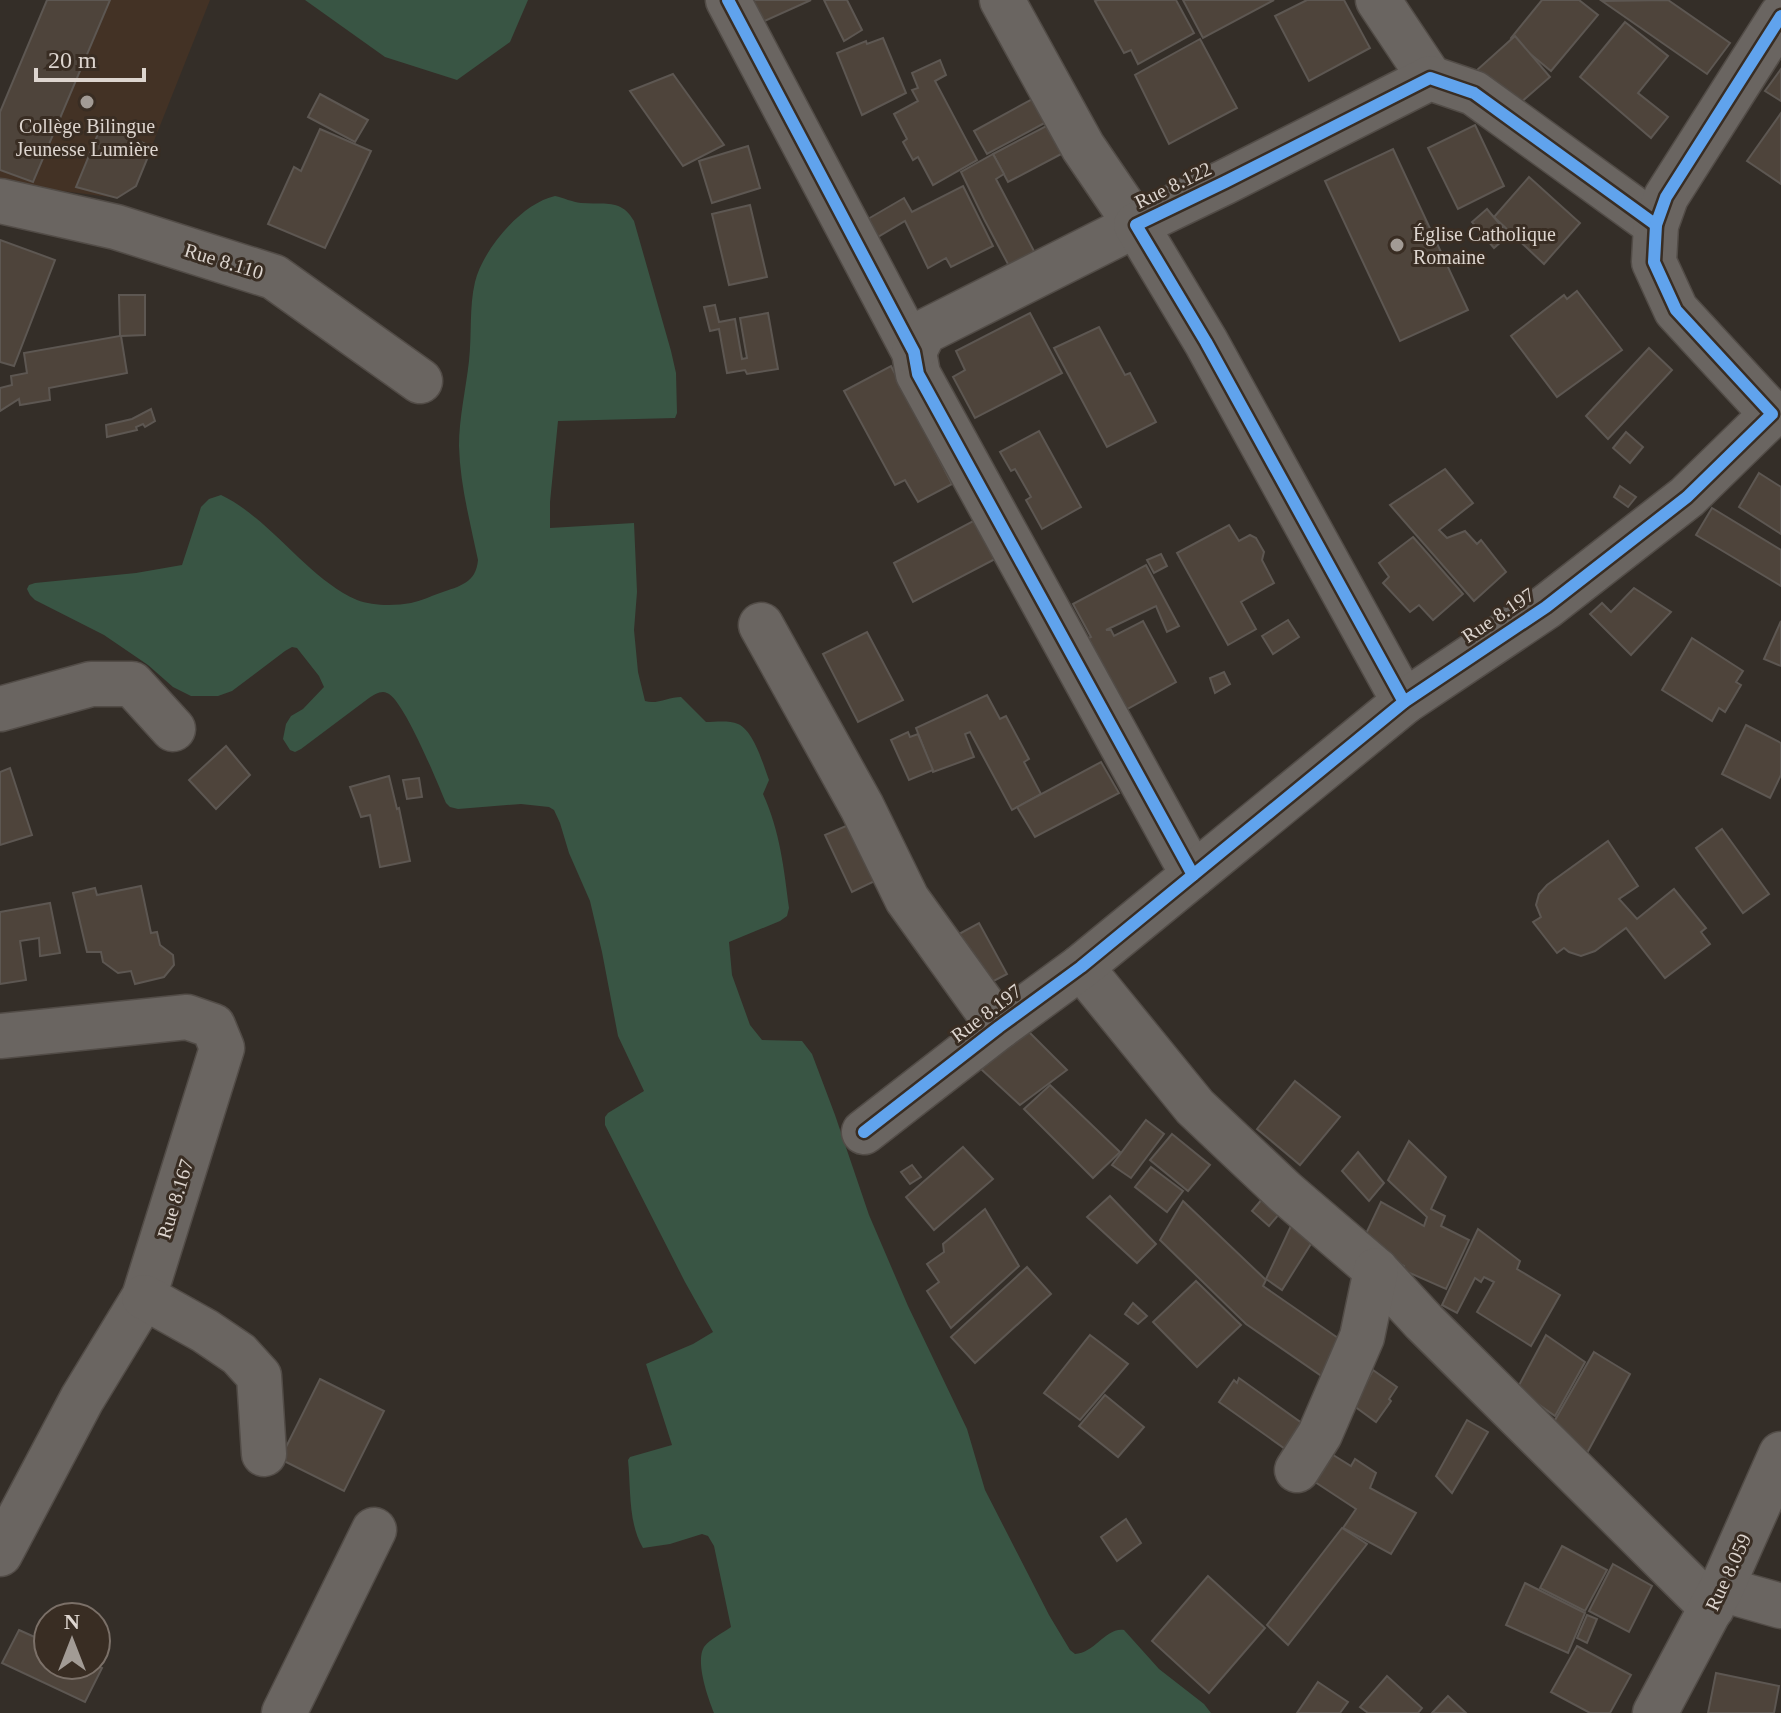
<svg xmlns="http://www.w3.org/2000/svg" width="1781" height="1713" font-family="Georgia,serif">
  <rect width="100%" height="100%" fill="#342e28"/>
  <polygon fill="#433225" points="47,0 210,0 136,186 117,198 0,183 0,112"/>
  <g fill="#395544">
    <polygon points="305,0 528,0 510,42 457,80 385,57"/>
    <path d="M 555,196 C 564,198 572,202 581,203 C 604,205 621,198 634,221 L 671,351 L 676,373 L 677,413 L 675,418 L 558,421 L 550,502 L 550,528 L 634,523 L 637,592 L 634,630 L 638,672 L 645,701 C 656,705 669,697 681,697 L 706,722 C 715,722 729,720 738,724 C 754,731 763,764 769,780 L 763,794 C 780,831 784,869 789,908 L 787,916 L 780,921 L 729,942 L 732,975 L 750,1025 L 762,1040 L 802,1041 L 812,1054 L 835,1115 L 869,1215 L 908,1306 L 967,1429 L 985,1490 L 1049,1615 L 1070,1650 L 1075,1654 C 1095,1653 1106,1627 1124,1630 L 1159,1669 L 1204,1704 L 1211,1713 L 714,1713 C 708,1698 695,1662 704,1647 C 710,1639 723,1633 731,1627 L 714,1546 L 708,1536 L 702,1534 L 670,1544 L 643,1548 C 628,1523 631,1489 628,1460 L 630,1457 L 672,1445 L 646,1364 L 693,1344 L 713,1332 L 685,1282 L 605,1125 L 605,1117 L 608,1113 L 644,1091 L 618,1036 L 602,952 L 590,901 L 569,853 L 560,823 L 554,810 L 549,807 L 521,804 L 458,809 L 450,807 L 446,803 C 438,784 403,698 387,693 C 381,690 374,695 369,698 L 301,749 L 295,752 L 290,750 L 283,739 L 286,724 L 291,716 L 303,709 L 324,687 L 319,676 L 297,648 L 292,647 L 285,651 L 232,691 L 218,696 L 191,696 L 173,687 L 148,665 L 104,635 L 35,600 L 30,595 L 27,589 L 29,585 L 35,583 L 136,573 L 182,565 L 201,507 L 209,499 L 221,495 C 270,518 308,579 357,600 C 372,606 395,606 411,603 C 421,601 431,596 440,593 C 460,586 476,583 478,560 C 470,522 460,484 459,446 C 459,418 466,388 469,361 C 472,335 469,307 475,282 C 483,249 522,203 555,196 Z"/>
  </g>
  <g fill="#4e443b" stroke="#5d5752" stroke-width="2">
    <polygon points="47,0 110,0 33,182 0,170 0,112"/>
    <polygon points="750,0 811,0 760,23"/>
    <polygon points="824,0 847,0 862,30 844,41"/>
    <polygon points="1098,0 1176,0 1194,33 1138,64 1131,50 1124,53 1095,1"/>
    <polygon points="1183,0 1274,0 1203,38"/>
    <polygon points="1307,0 1344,0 1370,48 1309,81 1275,16"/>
    <polygon points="1542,0 1579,0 1598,15 1551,71 1511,38"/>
    <polygon points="1668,0 1730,43 1707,74 1602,1"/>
    <polygon points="1625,22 1668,56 1638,93 1668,117 1651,138 1580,77"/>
    <polygon points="1515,36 1550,77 1511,111 1477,70"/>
    <polygon points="883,38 906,93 862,115 837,53 866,41 867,44"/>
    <polygon points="1200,39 1237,108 1169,144 1135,75"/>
    <polygon points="940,60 946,75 935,81 977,160 933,185 918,157 913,160 903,142 907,139 894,114 918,101 912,90 918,88 912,73"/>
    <polygon points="1781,69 1781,101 1765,91"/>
    <polygon points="673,74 724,145 683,166 630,91"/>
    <polygon points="320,94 368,120 355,142 308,117"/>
    <polygon points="1036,97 1050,120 987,154 974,131"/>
    <polygon points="1781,113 1781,184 1747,161"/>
    <polygon points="1052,123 1067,151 1008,182 993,154"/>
    <polygon points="102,124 152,147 136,186 117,198 76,187"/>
    <polygon points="1475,125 1504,186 1458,209 1428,148"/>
    <polygon points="320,129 371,151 325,248 268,224 294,167 301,171"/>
    <polygon points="748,146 760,188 712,203 699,161"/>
    <polygon points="1393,149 1468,310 1400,341 1325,181"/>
    <polygon points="993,154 1004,174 996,179 1035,253 1009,266 984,219 961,172"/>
    <polygon points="1529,177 1580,223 1544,264 1494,217"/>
    <polygon points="963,186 993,246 951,267 946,258 928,268 905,221 871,241 861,223 904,198 912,212"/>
    <polygon points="750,205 767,277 729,285 712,214"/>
    <polygon points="1487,209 1509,235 1494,248 1472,222"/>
    <polygon points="0,240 55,260 14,366 0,362"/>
    <polygon points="1577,291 1622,350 1557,397 1511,336 1564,295 1567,299"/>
    <polygon points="119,295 145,295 145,335 121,336 127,373 49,388 50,400 20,405 19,399 0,411 0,388 12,385 11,376 27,373 24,353 120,336"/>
    <polygon points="715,305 719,322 735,319 742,359 747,358 740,318 768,313 778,369 747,374 745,370 727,373 719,329 710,331 704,307"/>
    <polygon points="1030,313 1062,373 975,418 953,377 965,370 956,351"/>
    <polygon points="1099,327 1125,375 1130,373 1156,422 1107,447 1054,348"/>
    <polygon points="1649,348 1672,370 1608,439 1586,416"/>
    <polygon points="891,366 952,484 918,502 905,480 895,485 844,391"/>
    <polygon points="151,409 155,421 145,427 143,424 136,427 137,430 107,437 106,425 132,419"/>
    <polygon points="1039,431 1081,507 1042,529 1026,500 1031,497 1015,469 1011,471 1000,452"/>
    <polygon points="1626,432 1643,447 1630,463 1613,448"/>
    <polygon points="1445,469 1473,503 1439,530 1447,538 1465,531 1477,544 1481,540 1506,572 1474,601 1390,505"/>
    <polygon points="1759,473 1781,487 1781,534 1739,507"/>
    <polygon points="1620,486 1636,497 1628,507 1614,497"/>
    <polygon points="1712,508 1781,550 1781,586 1696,535"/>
    <polygon points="977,519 997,558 913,602 894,563"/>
    <polygon points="1229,525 1239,541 1250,535 1256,538 1264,552 1262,560 1274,583 1241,602 1256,629 1228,645 1177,553"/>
    <polygon points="1413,537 1463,594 1433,620 1419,605 1410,612 1383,583 1389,577 1379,563"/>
    <polygon points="1161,554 1167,566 1154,573 1147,560"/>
    <polygon points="1146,565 1179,626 1167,632 1156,606 1106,630 1111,630 1114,636 1143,621 1176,682 1120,713 1084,640 1091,637 1073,604"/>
    <polygon points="1634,588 1671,612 1631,655 1590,614 1602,603 1611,612"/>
    <polygon points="1288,620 1299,637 1273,654 1262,636"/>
    <polygon points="1781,621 1781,666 1764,659"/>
    <polygon points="867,632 903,700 858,722 823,654"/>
    <polygon points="1692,638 1743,671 1736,682 1741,685 1725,712 1719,708 1712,721 1662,690"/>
    <polygon points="1224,672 1230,684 1215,693 1210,678"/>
    <polygon points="987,695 1000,719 1006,716 1029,759 1024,762 1041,794 1012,810 970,732 965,734 974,757 933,772 916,728"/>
    <polygon points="1746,725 1781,743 1781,775 1770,798 1722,774"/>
    <polygon points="908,732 910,737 918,734 933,770 909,780 891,740"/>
    <polygon points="226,746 250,775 216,809 189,780"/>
    <polygon points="1101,762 1119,793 1035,837 1017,807"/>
    <polygon points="10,768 32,835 0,845 0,772"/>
    <polygon points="389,776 397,809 399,808 410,861 380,867 370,815 361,817 350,787"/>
    <polygon points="419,778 422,797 407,799 403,780"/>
    <polygon points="853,823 881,878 852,892 825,835"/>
    <polygon points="1722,829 1769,894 1743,913 1696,848"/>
    <polygon points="1608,841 1638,886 1619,899 1637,919 1674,889 1706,928 1701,932 1710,944 1665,978 1626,928 1595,951 1581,956 1569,952 1564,948 1557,953 1533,922 1541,917 1536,905 1539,894 1547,885"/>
    <polygon points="141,886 151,933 157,932 160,945 173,955 174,965 164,977 135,984 131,971 118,973 103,962 101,952 87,952 73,893 95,888 97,895"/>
    <polygon points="50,903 60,953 40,956 39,938 20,941 26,980 0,984 0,912"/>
    <polygon points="979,923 1007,974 986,985 959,934"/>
    <polygon points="1028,1031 1067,1070 1020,1105 981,1069"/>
    <polygon points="1295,1081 1340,1117 1300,1165 1257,1129"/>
    <polygon points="1050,1085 1120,1152 1093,1178 1024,1109"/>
    <polygon points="1146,1120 1164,1134 1131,1178 1112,1165"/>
    <polygon points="1172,1134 1210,1165 1188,1191 1150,1160"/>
    <polygon points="1409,1141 1446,1177 1431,1209 1445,1216 1441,1226 1469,1240 1446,1289 1403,1270 1404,1266 1362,1242 1381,1202 1424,1226 1427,1217 1388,1180"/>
    <polygon points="963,1147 993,1179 934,1230 906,1197"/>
    <polygon points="1358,1152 1384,1183 1369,1201 1342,1171"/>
    <polygon points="912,1165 921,1177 910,1184 901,1172"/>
    <polygon points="1151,1167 1183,1191 1167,1212 1135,1187"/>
    <polygon points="1110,1196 1156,1244 1137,1263 1087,1217"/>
    <polygon points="1263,1198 1281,1212 1269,1226 1252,1211"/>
    <polygon points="1183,1201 1266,1280 1263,1286 1351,1347 1333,1384 1246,1324 1160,1240"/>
    <polygon points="985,1209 1019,1266 951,1328 927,1291 939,1282 927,1264 944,1252 943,1244"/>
    <polygon points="1291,1226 1314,1239 1282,1290 1266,1279"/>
    <polygon points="1478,1229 1520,1261 1517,1269 1560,1295 1531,1346 1477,1312 1494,1282 1484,1277 1481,1282 1475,1278 1457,1313 1442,1305"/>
    <polygon points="1027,1267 1051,1294 975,1363 951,1337"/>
    <polygon points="1196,1281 1241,1325 1197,1367 1153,1322"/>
    <polygon points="1133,1303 1147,1316 1138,1324 1125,1314"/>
    <polygon points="1090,1335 1128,1364 1080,1420 1044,1393"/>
    <polygon points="1546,1335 1585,1362 1555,1416 1517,1389"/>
    <polygon points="1594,1352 1630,1374 1587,1453 1551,1427"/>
    <polygon points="1373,1370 1397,1387 1389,1399 1391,1401 1376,1422 1354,1406"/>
    <polygon points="1239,1378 1306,1426 1288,1451 1219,1402 1234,1380 1237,1383"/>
    <polygon points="320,1379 384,1411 344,1491 280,1459"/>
    <polygon points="1105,1395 1144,1427 1118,1457 1079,1426"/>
    <polygon points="1467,1420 1488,1432 1452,1493 1436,1476"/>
    <polygon points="1330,1453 1351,1466 1355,1459 1376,1473 1370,1488 1416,1513 1391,1554 1343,1528 1356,1509 1312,1480"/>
    <polygon points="1126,1519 1141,1543 1117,1561 1101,1537"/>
    <polygon points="1342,1528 1367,1544 1288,1645 1267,1625"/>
    <polygon points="1562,1546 1607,1570 1585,1611 1540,1588"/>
    <polygon points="1613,1564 1652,1586 1629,1632 1589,1611"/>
    <polygon points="1208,1576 1265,1628 1209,1693 1152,1641"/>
    <polygon points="1525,1583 1585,1613 1568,1653 1506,1625"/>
    <polygon points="1587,1615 1597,1619 1587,1643 1577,1638"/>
    <polygon points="19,1630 48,1643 48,1665 96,1665 102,1668 85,1702 2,1663"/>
    <polygon points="1577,1646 1631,1675 1610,1713 1590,1713 1551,1692"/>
    <polygon points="1716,1673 1779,1686 1774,1713 1708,1713"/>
    <polygon points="1387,1676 1422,1708 1418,1713 1368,1713 1360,1707"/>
    <polygon points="1318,1682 1348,1702 1340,1713 1297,1713"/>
    <polygon points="1448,1696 1466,1713 1432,1713"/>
  </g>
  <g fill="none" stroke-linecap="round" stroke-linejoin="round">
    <defs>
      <g id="minor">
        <polyline points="728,0 914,352 918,374 1193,875"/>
        <polyline points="1378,0 1430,78"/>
        <polyline points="0,201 116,227 274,277 420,381"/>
        <polyline points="914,352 924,332 1136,225 1083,147 1002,0"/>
        <polyline points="761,625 862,807 907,899 999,1027"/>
        <polyline points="1404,702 1206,342 1136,225 1225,182 1430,78 1474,93 1656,225"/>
        <polyline points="0,709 91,684 132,684 173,729"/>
        <polyline points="1081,967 1195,1107 1285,1192 1376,1270 1424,1322 1712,1608"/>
        <polyline points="0,1036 187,1017 213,1026 222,1048 144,1297 82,1399 0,1554"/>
        <polyline points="864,1132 999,1027 1081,967 1404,702 1546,607 1687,497 1772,414 1676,310 1654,262 1656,225 1666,197 1781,16"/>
        <polyline points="144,1297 205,1331 239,1354 259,1376 264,1454"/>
        <polyline points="1297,1470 1320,1434 1362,1337 1376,1270"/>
        <polyline points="1721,1589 1781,1606"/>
        <polyline points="284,1713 374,1530"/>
        <polyline points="1655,1713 1721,1589 1781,1454"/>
      </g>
    </defs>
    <use href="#minor" stroke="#524c47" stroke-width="47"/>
    <use href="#minor" stroke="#6a6561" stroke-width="44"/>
    <defs>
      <g id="cycleway">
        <polyline points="728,0 914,352 918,374 1193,875"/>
        <polyline points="1404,702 1206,342 1136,225 1225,182 1430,78 1474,93 1656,225"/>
        <polyline points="864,1132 999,1027 1081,967 1404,702 1546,607 1687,497 1772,414 1676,310 1654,262 1656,225 1666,197 1781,16"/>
      </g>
    </defs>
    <use href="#cycleway" stroke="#392d23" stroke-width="17"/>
    <use href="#cycleway" stroke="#60a3ed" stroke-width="12"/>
  </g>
  <g fill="#a29b95" stroke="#392d23" stroke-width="3">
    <circle cx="87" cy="102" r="8"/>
    <circle cx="1397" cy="245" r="8"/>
  </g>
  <g text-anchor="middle" stroke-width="6" stroke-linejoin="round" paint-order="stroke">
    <g font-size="20" fill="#ddd5cf" stroke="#392d23">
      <text x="87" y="133">Collège Bilingue<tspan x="87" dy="23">Jeunesse Lumière</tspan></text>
      <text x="1413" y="241" text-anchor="start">Église Catholique<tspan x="1413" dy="23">Romaine</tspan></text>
    </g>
    <g font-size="20" fill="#ddd5cf" stroke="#392d23">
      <text transform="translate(1173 185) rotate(-26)" y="7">Rue 8.122</text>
      <text transform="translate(224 261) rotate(17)" y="7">Rue 8.110</text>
      <text transform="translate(1498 615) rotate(-34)" y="7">Rue 8.197</text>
      <text transform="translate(986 1013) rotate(-37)" y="7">Rue 8.197</text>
      <text transform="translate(175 1199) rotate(-73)" y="7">Rue 8.167</text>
      <text transform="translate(1728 1572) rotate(-65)" y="7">Rue 8.059</text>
    </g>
  </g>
  <g transform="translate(72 1641)"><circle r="38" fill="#392d23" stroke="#7b7068" stroke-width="2"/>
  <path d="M0-6L14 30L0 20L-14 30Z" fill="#a29b95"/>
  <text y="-12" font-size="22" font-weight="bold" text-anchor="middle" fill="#ddd5cf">N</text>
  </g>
  <path d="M36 68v12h108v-12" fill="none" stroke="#ddd5cf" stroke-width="4"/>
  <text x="48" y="68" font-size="24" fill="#ddd5cf" stroke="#392d23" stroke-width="6" paint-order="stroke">20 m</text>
</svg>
